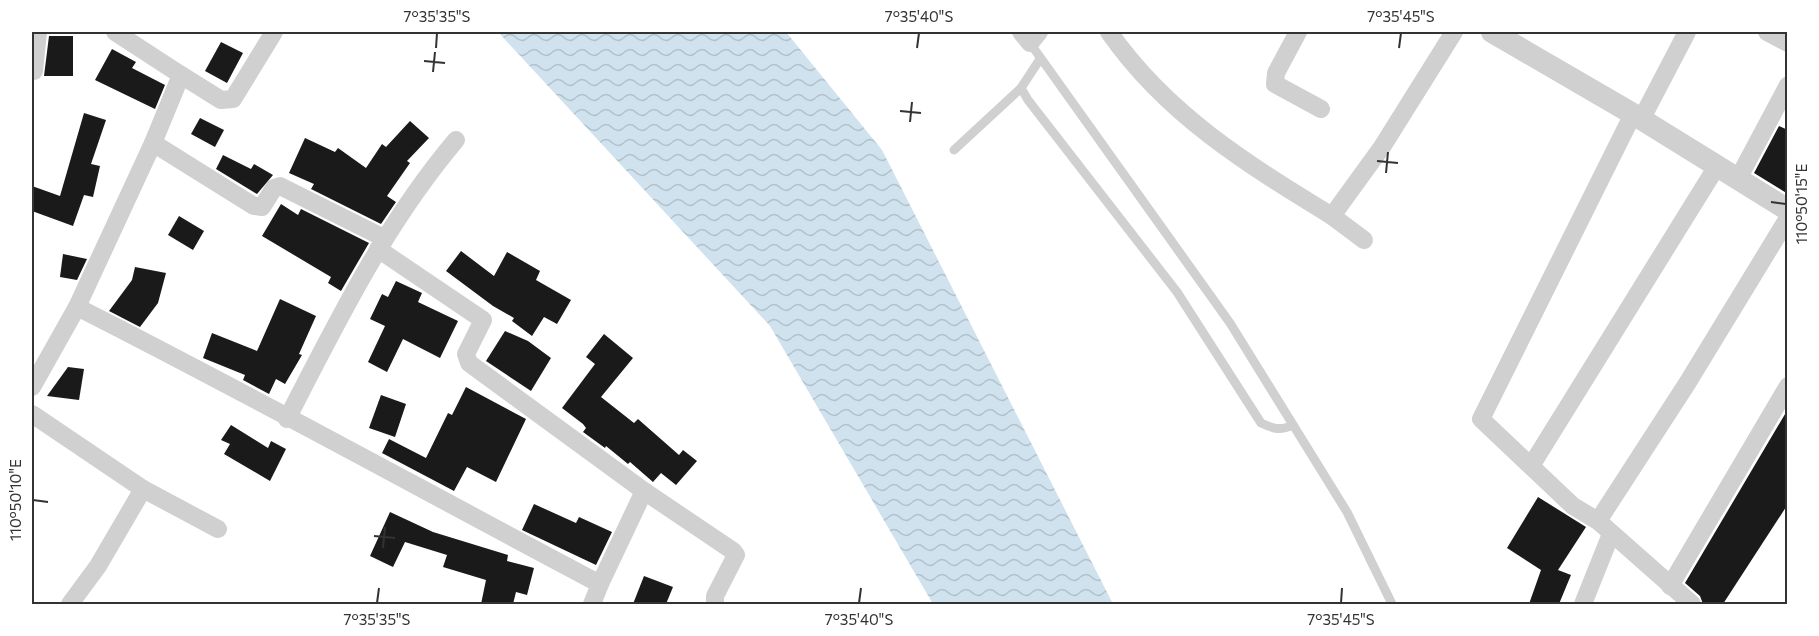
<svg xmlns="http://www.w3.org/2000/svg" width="1819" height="636" font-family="Commissioner,sans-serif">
  <defs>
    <pattern id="water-waves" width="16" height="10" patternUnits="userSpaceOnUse" patternTransform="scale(1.5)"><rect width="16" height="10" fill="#cfe2ee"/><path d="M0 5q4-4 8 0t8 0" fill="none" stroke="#b2c2cd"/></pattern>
  </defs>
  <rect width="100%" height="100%" fill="#fff"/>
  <polygon fill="url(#water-waves)" points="498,32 786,32 882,150 1113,604 933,604 770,326"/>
  <g fill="#1a1a1a">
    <polygon points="49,36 73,36 73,76 44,76"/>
    <polygon points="221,42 243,53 227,83 205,71"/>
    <polygon points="112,49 136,62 132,68 165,85 155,109 95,80"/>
    <polygon points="84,113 106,120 91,164 100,166 93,197 84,195 73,226 32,211 32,186 60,196"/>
    <polygon points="200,118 224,130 215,147 191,134"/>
    <polygon points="410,121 429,138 407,161 410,163 387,196 396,202 381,224 311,189 314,184 289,173 305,138 335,152 338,148 366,168 382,144 386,147"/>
    <polygon points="1779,126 1788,130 1788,194 1754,173"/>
    <polygon points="223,155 251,169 254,164 273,175 257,194 216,169"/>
    <polygon points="281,204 298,215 301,209 369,243 341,291 328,283 331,277 262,236"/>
    <polygon points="179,216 204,231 193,250 168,235"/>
    <polygon points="461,251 494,276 507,252 540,271 536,280 571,300 557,324 544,317 532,336 512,321 514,318 493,306 446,271"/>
    <polygon points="63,254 87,259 77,280 60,277"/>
    <polygon points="135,267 166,273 158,303 140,327 109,311 132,280"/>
    <polygon points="396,281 422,293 418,302 458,321 440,358 403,339 387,372 368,362 385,326 370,319 382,294 388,297"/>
    <polygon points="280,299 316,316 299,354 302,355 285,384 276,379 269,394 243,380 245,375 203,358 212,333 257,351"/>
    <polygon points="505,331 528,341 551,358 531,391 486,361"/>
    <polygon points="604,334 633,358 601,397 634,423 638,419 679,455 683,450 697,461 676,485 661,473 653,482 630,462 628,464 606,446 605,448 583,432 586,428 583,424 562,408 595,364 586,357"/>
    <polygon points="68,367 84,369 79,400 47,396"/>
    <polygon points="466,387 526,419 496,482 467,467 454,491 382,453 389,439 426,458 448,413 452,415"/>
    <polygon points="381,395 406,404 395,437 369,428"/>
    <polygon points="1788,409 1788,504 1723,604 1703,604 1700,596 1685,583"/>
    <polygon points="231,425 268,448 271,441 286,449 270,481 224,454 230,444 221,440"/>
    <polygon points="1538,497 1586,527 1558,570 1571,575 1559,604 1529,604 1541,570 1507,548"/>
    <polygon points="534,504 576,523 579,517 612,532 596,565 522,530"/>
    <polygon points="390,512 433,532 508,555 507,561 534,568 527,595 516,592 513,604 481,604 486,580 443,567 447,555 405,542 393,567 370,556"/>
    <polygon points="644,576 673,587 666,604 633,604"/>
  </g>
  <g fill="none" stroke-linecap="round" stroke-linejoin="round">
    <g stroke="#d0d0d0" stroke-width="9">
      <polyline points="1030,43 1230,323 1347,512 1392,604"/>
      <path d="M 1040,59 L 1021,88 L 1028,100 L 1177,292 L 1261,423 C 1274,429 1280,431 1293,425"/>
      <polyline points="954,150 1021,88"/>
    </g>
    <g stroke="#d0d0d0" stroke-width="18">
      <path d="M 115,32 L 181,75 L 153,143 L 77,307 C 253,396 426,492 600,584 L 592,604"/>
      <polyline points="1021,32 1030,43 1039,32"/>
      <path d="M 1109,32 C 1167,115 1247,164 1332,216"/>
      <polyline points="1298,32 1276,73 1275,84 1321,109"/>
      <polyline points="1767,32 1788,43"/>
      <polyline points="34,71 38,32"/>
      <polyline points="181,75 221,100 233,99 274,32"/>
      <polyline points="1633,114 1481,419 1573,506 1598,521 1692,604"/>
      <polyline points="1641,120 1687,32"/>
      <polyline points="153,143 254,206 262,207 274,188 280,186 384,238"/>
      <polyline points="1738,179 1788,85"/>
      <polyline points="1364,240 1332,216 1382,147 1454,32"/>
      <polyline points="378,249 483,320 466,354 469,363 644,491 733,551 736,555 715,596 715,604"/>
      <polyline points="32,387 77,307"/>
      <polyline points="32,414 143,489 98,566 70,604"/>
      <path d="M 287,419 C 337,322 385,224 456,140"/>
      <polyline points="1531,466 1717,166"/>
      <polyline points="143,489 218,529"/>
      <polyline points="1598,521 1688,382 1788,218"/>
      <polyline points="600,584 644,491"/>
      <polyline points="1670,586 1788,386"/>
      <polyline points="1583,604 1611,534"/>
    </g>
    <polyline stroke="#d0d0d0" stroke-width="22" points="1492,32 1633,114 1788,210"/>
  </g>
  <path fill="none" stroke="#333" stroke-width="2" d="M 436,48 L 437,33M 917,48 L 919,33M 1399,48 L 1401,33M 424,61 L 445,63M 433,72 L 435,52M 900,111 L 921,113M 910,122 L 912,102M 1377,161 L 1398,163M 1386,173 L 1388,152M 1771,202 L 1786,204M 33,500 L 48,502M 374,536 L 395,538M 383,548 L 385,527M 377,603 L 379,588M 859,603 L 861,588M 1341,603 L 1342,588"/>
  <rect width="1819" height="636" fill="none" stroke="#ffffff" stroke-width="66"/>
  <rect x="33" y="33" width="1753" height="570" fill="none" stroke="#333" stroke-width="2"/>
  <g font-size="15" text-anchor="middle" fill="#333">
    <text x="437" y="22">7°35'35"S</text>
    <text x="919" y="22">7°35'40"S</text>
    <text x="1401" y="22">7°35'45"S</text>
    <text transform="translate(1802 204) rotate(-90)" y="5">110°50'15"E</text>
    <text transform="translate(16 500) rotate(-90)" y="5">110°50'10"E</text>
    <text x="377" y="625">7°35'35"S</text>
    <text x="859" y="625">7°35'40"S</text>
    <text x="1341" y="625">7°35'45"S</text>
  </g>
</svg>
